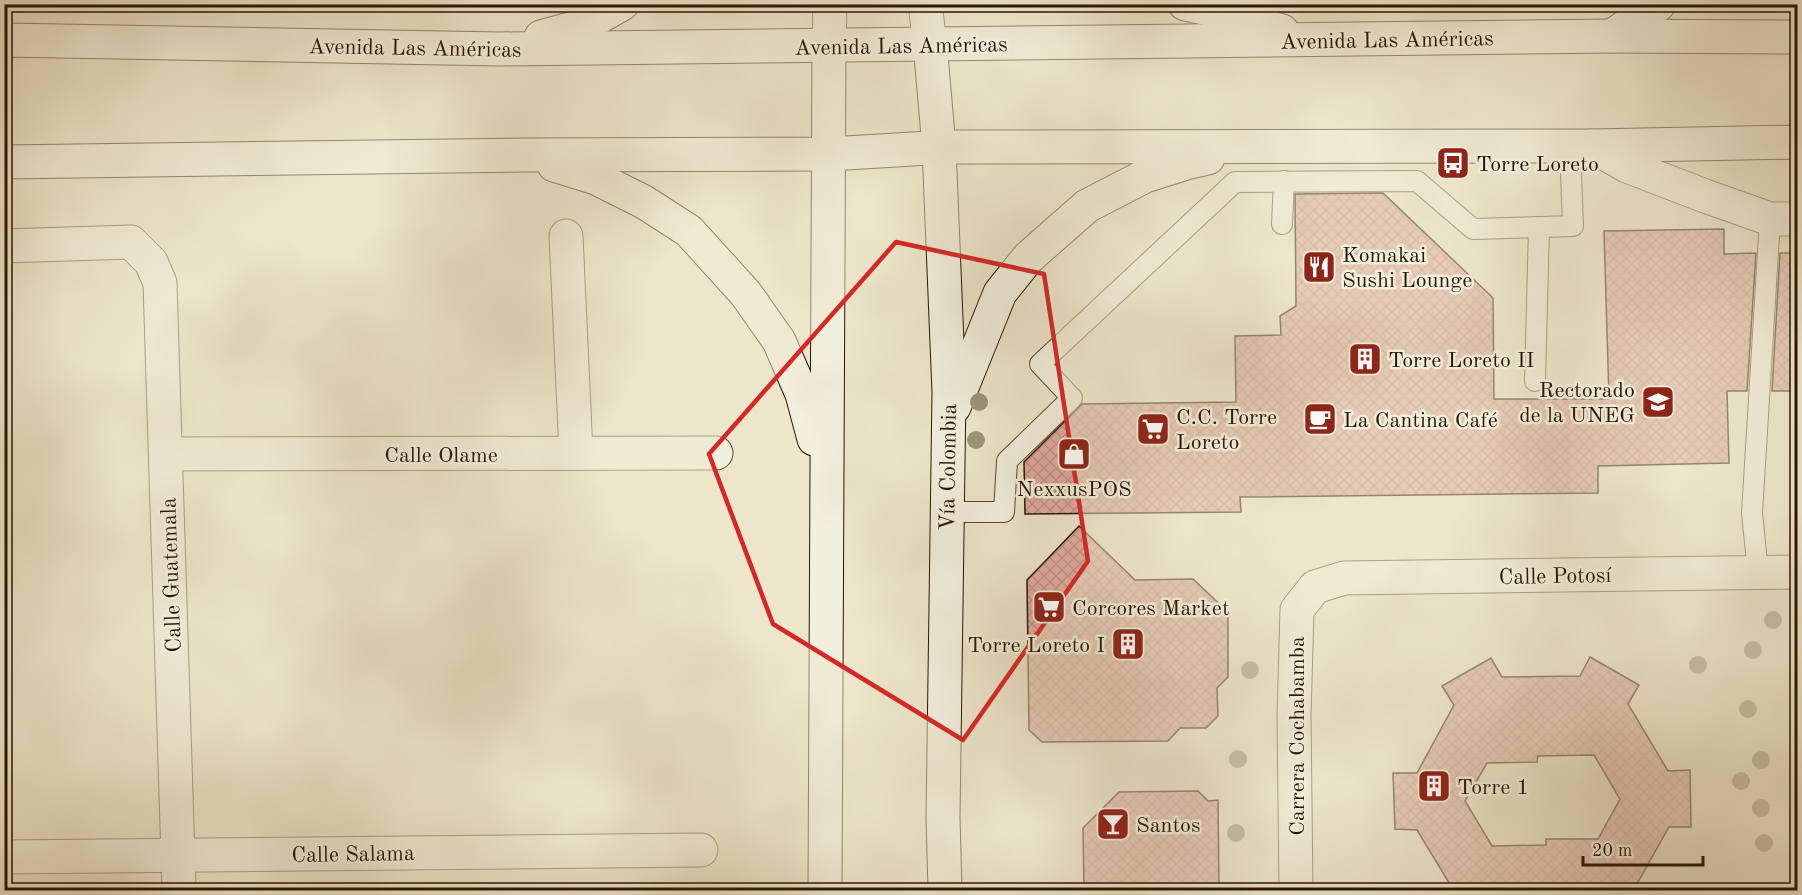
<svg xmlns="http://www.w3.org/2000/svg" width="1802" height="895" font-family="'Old Standard TT',serif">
  <defs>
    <pattern id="building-cross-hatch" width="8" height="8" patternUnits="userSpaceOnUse" patternTransform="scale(1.5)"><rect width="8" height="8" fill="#e1aa9d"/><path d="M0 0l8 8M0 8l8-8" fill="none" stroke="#c19285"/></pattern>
  </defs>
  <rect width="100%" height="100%" fill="#ede6ca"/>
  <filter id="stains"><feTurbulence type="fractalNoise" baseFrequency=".00333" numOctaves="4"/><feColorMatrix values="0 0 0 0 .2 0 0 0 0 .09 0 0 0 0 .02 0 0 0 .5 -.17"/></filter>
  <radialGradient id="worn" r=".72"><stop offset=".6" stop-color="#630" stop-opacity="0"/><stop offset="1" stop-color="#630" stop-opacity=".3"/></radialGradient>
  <g fill="url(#building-cross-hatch)" stroke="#291600" stroke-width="1.5" fill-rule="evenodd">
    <polygon points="1383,193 1493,298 1494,399 1609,399 1604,231 1724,229 1724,254 1756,253 1747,391 1727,391 1729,463 1598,466 1598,493 1240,497 1241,512 1025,514 1024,462 1082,404 1236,402 1235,336 1281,335 1280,316 1296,306 1295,194"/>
    <polygon points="1780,253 1797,253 1797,391 1772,391"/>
    <polygon points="1079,526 1135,580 1193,579 1228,612 1228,677 1217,688 1218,716 1206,728 1180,728 1168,741 1042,742 1029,730 1027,580"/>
    <path d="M 1590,657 L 1639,685 L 1628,704 L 1668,771 L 1690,770 L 1691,827 L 1669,827 L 1633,891 L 1454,891 L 1417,830 L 1395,829 L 1393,773 L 1417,773 L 1454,705 L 1442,686 L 1491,658 L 1502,677 L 1580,676 ZM 1594,755 L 1620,799 L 1598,839 L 1546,839 L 1546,845 L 1492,846 L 1465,801 L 1487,763 L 1537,762 L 1538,756 Z"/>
    <polygon points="1198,791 1208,801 1218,800 1219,891 1084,891 1083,828 1119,792"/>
  </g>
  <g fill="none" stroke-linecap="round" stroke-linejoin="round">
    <defs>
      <g id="service">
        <polyline points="1282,224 1284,181"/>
        <polyline points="1535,381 1539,227"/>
        <polyline points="946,512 1004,512 1007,461 1072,398 1040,364 1235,182 1417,181 1473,229 1573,226 1570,146"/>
        <polyline points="1758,572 1752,513 1770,219"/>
      </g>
      <g id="minor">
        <polyline points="925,4 930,44"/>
        <polyline points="829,45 830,4"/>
        <polyline points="1592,146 1627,166 1705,196 1770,219 1798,219"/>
        <polyline points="566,236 576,453"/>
        <polyline points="4,246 131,242 151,262 160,283 179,890"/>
        <polyline points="166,454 716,453"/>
        <polyline points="4,857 701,850"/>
        <polyline points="1296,890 1294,717 1297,610 1315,587 1344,578 1798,572"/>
      </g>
      <g id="secondary">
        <polyline points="1185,4 1221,12 1282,31"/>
        <polyline points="1612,36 1659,4"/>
        <polyline points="541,37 585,25 622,4"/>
        <polyline points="4,40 499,49 1612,36 1798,37"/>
        <polyline points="930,44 939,147 949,392 943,818 945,890"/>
        <polyline points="4,162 521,155 829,154 946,147 1592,146 1798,142"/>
        <polyline points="554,165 596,178 644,202 689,231 746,294 779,341 802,394 814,439"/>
        <polyline points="954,407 1000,293 1028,258 1087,206 1145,176 1186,163 1208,158"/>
        <polyline points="825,890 829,45"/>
      </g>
    </defs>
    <use href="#service" stroke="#5a4a32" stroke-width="22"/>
    <use href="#minor" stroke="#5a4a32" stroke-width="35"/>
    <use href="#secondary" stroke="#291600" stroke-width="35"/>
    <use href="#service" stroke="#f3efdd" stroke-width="20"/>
    <use href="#minor" stroke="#f3efdd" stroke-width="33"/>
    <use href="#secondary" stroke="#f3efdd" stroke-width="33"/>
  </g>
  <g fill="#9c9678">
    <circle cx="979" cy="402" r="9"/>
    <circle cx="976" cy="440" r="9"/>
    <circle cx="1773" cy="620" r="9"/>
    <circle cx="1753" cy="650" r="9"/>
    <circle cx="1698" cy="665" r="9"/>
    <circle cx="1250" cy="670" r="9"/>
    <circle cx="1748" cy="709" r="9"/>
    <circle cx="1238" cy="759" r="9"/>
    <circle cx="1761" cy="760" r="9"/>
    <circle cx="1741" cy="781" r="9"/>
    <circle cx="1761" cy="808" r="9"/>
    <circle cx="1236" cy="833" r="9"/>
    <circle cx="1764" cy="843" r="9"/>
  </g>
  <path d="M0 0H1802V895H0ZM 896,242 L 1044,274 L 1088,561 L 963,740 L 773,624 L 709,454 Z" fill="#ede6ca" fill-opacity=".55" fill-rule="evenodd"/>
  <path fill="none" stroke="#d62828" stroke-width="4.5" stroke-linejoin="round" d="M 896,242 L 1044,274 L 1088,561 L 963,740 L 773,624 L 709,454 Z"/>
  <defs>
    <symbol id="bus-square" viewBox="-11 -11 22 22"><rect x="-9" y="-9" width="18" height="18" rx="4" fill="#8f2418" stroke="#f3efdd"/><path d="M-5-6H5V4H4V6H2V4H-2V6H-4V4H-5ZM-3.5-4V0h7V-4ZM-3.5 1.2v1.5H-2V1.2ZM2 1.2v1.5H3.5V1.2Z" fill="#fff"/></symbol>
    <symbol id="restaurant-square" viewBox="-11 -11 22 22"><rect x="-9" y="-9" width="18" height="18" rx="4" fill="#8f2418" stroke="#f3efdd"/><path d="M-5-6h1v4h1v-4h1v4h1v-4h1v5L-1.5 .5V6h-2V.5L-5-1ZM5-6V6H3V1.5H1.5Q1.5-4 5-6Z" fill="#fff"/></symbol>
    <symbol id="building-square" viewBox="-11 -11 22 22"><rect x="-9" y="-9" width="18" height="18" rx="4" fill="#8f2418" stroke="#f3efdd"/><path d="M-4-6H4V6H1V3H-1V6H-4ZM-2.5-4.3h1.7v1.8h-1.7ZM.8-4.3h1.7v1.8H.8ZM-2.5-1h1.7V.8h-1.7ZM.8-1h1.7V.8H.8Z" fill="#fff"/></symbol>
    <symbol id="university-square" viewBox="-11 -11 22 22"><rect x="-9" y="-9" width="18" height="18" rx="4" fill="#8f2418" stroke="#f3efdd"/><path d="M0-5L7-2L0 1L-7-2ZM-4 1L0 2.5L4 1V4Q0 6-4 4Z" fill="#fff"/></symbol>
    <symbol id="cafe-square" viewBox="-11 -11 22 22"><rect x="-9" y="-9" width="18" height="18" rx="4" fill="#8f2418" stroke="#f3efdd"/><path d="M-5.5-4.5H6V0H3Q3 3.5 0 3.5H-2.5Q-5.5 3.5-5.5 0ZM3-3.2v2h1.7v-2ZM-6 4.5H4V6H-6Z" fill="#fff"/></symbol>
    <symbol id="supermarket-square" viewBox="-11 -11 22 22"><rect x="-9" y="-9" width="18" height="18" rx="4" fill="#8f2418" stroke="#f3efdd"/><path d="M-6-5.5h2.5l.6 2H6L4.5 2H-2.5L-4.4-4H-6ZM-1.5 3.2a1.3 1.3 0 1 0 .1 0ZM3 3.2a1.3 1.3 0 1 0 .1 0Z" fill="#fff"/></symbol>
    <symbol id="shop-square" viewBox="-11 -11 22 22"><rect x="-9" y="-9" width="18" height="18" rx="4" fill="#8f2418" stroke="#f3efdd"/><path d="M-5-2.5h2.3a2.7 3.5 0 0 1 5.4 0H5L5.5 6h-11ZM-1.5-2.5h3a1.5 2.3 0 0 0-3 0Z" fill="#fff"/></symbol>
    <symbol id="bar-square" viewBox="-11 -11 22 22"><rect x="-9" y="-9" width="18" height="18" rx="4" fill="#8f2418" stroke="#f3efdd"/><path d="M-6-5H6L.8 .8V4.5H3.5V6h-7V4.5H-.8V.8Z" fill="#fff"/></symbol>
  </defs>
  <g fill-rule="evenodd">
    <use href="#bus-square" x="1434" y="144" width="38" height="38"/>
    <use href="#restaurant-square" x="1300" y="248" width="38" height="38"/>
    <use href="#building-square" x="1346" y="340" width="38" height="38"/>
    <use href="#university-square" x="1639" y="383" width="38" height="38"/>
    <use href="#cafe-square" x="1301" y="400" width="38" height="38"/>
    <use href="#supermarket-square" x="1134" y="410" width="38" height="38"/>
    <use href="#shop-square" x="1055" y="435" width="38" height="38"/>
    <use href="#supermarket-square" x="1030" y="588" width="38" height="38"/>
    <use href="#building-square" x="1109" y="625" width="38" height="38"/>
    <use href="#building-square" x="1415" y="767" width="38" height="38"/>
    <use href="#bar-square" x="1094" y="805" width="38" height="38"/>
  </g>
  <g text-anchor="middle" stroke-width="5" stroke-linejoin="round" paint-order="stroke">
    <g font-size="22" fill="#291600" stroke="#f3efdd">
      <text transform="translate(1387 39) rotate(-1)" y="8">Avenida Las Américas</text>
      <text transform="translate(901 45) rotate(-1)" y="8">Avenida Las Américas</text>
      <text transform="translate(415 47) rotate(1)" y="8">Avenida Las Américas</text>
      <text x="441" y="462">Calle Olame</text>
      <text transform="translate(947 467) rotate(-89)" y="8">Vía Colombia</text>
      <text transform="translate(170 575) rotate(-92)" y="8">Calle Guatemala</text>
      <text transform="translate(1555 575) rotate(-1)" y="8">Calle Potosí</text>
      <text transform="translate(1296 736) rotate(-90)" y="8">Carrera Cochabamba</text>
      <text transform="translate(353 853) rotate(-1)" y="8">Calle Salama</text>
    </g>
    <g font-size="22" fill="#291600" stroke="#f3efdd" text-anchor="start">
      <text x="1476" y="171">Torre Loreto</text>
      <text x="1342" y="262">Komakai<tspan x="1342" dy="25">Sushi Lounge</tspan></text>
      <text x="1388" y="367">Torre Loreto II</text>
      <text x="1635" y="397" text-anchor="end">Rectorado<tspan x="1635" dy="25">de la UNEG</tspan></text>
      <text x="1176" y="424">C.C. Torre<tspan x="1176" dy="25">Loreto</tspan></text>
      <text x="1343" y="427">La Cantina Café</text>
      <text x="1074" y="496" text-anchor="middle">NexxusPOS</text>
      <text x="1072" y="615">Corcores Market</text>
      <text x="1105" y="652" text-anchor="end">Torre Loreto I</text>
      <text x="1457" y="794">Torre 1</text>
      <text x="1136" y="832">Santos</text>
    </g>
  </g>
  <rect width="1802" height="895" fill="none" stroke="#ede6ca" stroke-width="24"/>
  <rect x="6" y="6" width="1790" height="883" fill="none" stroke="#291600" stroke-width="3"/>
  <rect x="12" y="12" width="1778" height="871" fill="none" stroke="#291600" stroke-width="1.5"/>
  <path d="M1583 856v9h120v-9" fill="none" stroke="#291600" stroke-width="3"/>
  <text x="1592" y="856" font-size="18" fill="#291600" stroke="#f3efdd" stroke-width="4.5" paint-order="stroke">20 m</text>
  <rect width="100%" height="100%" filter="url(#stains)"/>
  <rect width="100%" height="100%" fill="url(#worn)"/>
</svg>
